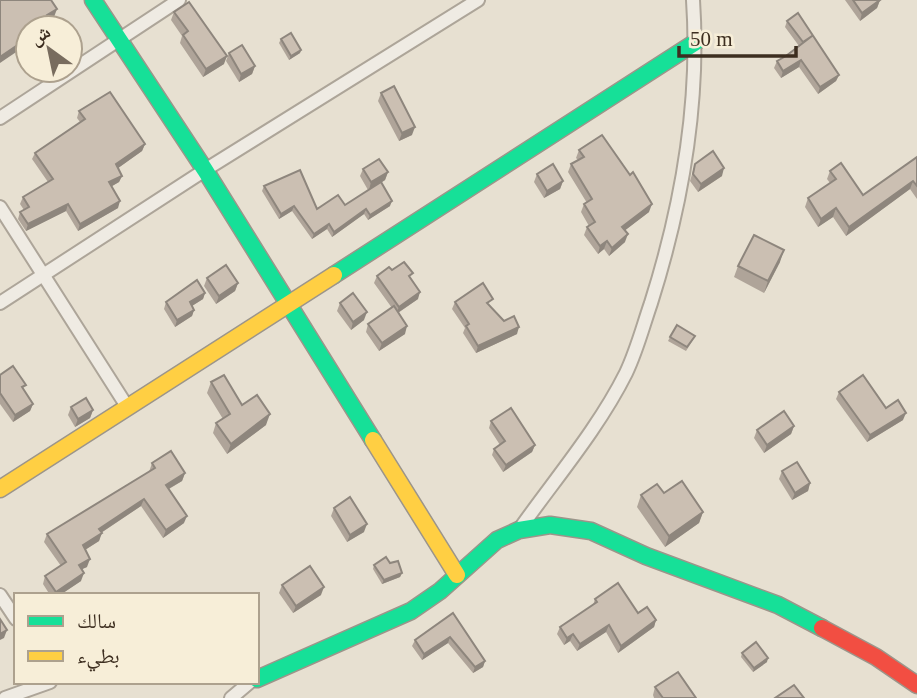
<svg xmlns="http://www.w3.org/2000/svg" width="917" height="698" font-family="'Times New Roman','Noto Naskh Arabic',serif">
  <rect width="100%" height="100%" fill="#e7e0d1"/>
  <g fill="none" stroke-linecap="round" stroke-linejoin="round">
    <defs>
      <g id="street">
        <polyline points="0,118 179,0"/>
        <polyline points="0,207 128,408"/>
        <polyline points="0,303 205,170 478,0"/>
        <path d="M 519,530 C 555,479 598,429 626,373 C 637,350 643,326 651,303 C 682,205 700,102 693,0"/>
        <polyline points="0,595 16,619"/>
        <polyline points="5,698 50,682"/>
        <polyline points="231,698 250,682"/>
      </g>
      <g id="fast">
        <polyline points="93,0 205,170 373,440"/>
        <polyline points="334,275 696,42"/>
        <polyline points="257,679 411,611 440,591 497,540 519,530 550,525 591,531 646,556 778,605 822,628"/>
      </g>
      <g id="slow">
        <polyline points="373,440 457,575"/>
        <polyline points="0,489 334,275"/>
      </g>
      <polyline id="jam" points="822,628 876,657 917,685"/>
    </defs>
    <use href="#street" stroke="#ada599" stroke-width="16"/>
    <use href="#fast" stroke="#9c958a" stroke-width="19"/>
    <use href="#slow" stroke="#9c958a" stroke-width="19"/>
    <use href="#jam" stroke="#9c958a" stroke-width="19"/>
    <use href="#street" stroke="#efebe3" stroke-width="12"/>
    <use href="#fast" stroke="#16e098" stroke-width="16"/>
    <use href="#slow" stroke="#ffcf43" stroke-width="16"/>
    <use href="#jam" stroke="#f24e42" stroke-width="16"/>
  </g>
  <g fill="#afa499">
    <polygon points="845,0 880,0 877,8 860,21"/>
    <polygon points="174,12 224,64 203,77 180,43 182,36 171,20"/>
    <polygon points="787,21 839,75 836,81 818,94 799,67 781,78 774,68 777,61 799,46 785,27"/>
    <polygon points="281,39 301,50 300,53 289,60 279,43"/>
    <polygon points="229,53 255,66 252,74 239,82 226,61"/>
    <polygon points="381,93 412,135 399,141 378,101"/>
    <polygon points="79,111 145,144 142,151 118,168 122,176 119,182 112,186 118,208 78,231 66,211 26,231 18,219 20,212 24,210 20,204 23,197 48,182 32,159 35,153 80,122 77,118"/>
    <polygon points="579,150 649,212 625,230 625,242 609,256 604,249 598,254 584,235 587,227 589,226 581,212 584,204 587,203 568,172 571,164 578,160 576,158"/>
    <polygon points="917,157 917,199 910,189 846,236 833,217 818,227 805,207 808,198 830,183 827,179 830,171 863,195"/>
    <polygon points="695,164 722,176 698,192 690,181"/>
    <polygon points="363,169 388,172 385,180 381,183 390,206 368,220 364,214 332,237 327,229 312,239 292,211 279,219 262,191 264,186 317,209 345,205 368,190 360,176"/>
    <polygon points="537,174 563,181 560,189 544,198 534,182"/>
    <polygon points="780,262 764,293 734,277 738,266"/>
    <polygon points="392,270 411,279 418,299 398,313 405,334 379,351 366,332 368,324 392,308 374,283 377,276"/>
    <polygon points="207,278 238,283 235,291 216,304 204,286"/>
    <polygon points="205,293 203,299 192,306 194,310 192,316 175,327 164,309 166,302"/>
    <polygon points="455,302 491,306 490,306 517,334 476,353 463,333 465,328 452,309"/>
    <polygon points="340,303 364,320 351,330 337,311"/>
    <polygon points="670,337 693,340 686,351 668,341"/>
    <polygon points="0,375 33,404 30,411 13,422 0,404"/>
    <polygon points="211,382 242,405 266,425 227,454 213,433 216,423 223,419 207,393"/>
    <polygon points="839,392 903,420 867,442 836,399"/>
    <polygon points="71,407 93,410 90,418 75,427 68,415"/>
    <polygon points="491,421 535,445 532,452 503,472 492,455 494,449 500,445 489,428"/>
    <polygon points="794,426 791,434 764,453 754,438 757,430"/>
    <polygon points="152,463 185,473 182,481 169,489 184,523 163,538 141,506 101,533 99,541 85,550 87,567 81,569 81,581 60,595 50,595 43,584 45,576 61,566 44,542 47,534 149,472"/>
    <polygon points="782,471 810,483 808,491 792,500 779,479"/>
    <polygon points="664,493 703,512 699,523 665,547 637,507 641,495"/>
    <polygon points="334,508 364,532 347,542 331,516"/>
    <polygon points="390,563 402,573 400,577 382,584 373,569 374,565"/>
    <polygon points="282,585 321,595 293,613 279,593"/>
    <polygon points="595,599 638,613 656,620 654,627 618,653 606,632 577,651 570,641 564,645 557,634 560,627 593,605"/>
    <polygon points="453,613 485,661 483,667 473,673 448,643 422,660 412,646 415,640"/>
    <polygon points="742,653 767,662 753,672 741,657"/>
    <polygon points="655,687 696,698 654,698 653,695"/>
  </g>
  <g fill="#8e867d">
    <polygon points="880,0 877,8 860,21 862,13"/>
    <polygon points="57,9 54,17 44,23 47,15"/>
    <polygon points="28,38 28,44 0,63 0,57"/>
    <polygon points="301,50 300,53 289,60 291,56"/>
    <polygon points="227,56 224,64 203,77 206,69"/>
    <polygon points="801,60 799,67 781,78 783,71"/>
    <polygon points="255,66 252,74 239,82 241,74"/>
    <polygon points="839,75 836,81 818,94 820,87"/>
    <polygon points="415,127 412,135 399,141 402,133"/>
    <polygon points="145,144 142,151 114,171 116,164"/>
    <polygon points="724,168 722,176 698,192 701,184"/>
    <polygon points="388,172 385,180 369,190 371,182"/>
    <polygon points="122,176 119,182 107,189 109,182"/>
    <polygon points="563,181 560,189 544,198 547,191"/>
    <polygon points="913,181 910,189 846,236 849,227"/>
    <polygon points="120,201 118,208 78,231 80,224"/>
    <polygon points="392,201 390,206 368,220 370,215"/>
    <polygon points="68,204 66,211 26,231 28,224"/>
    <polygon points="652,204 649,212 619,235 622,227"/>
    <polygon points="294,206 292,211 279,219 281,214"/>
    <polygon points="836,208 833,217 818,227 821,219"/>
    <polygon points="366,209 364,214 332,237 334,232"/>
    <polygon points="329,224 327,229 312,239 314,234"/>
    <polygon points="628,234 625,242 609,256 612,248"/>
    <polygon points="607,241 604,249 598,254 600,246"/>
    <polygon points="784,250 780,262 764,293 768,281"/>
    <polygon points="238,283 235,291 216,304 219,296"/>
    <polygon points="420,292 418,299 396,314 399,307"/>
    <polygon points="205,293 203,299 187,309 190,302"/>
    <polygon points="194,310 192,316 175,327 177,320"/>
    <polygon points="367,312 364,320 351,330 353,322"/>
    <polygon points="407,326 405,334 379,351 382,343"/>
    <polygon points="519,327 517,334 476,353 478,346"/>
    <polygon points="33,404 30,411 13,422 15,415"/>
    <polygon points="93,410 90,418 75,427 78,419"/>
    <polygon points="906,413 903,420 867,442 870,435"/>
    <polygon points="270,414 266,425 227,454 231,444"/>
    <polygon points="794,426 791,434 764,453 767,445"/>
    <polygon points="535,445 532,452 503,472 506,465"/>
    <polygon points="185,473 182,481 163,492 166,485"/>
    <polygon points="810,483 808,491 792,500 795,493"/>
    <polygon points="144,499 141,506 96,536 99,529"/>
    <polygon points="703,512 699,523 665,547 669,536"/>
    <polygon points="187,516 184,523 163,538 166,530"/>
    <polygon points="367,524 364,532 347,542 350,535"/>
    <polygon points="102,533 99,541 80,553 83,545"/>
    <polygon points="90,559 87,567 76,572 79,565"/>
    <polygon points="84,573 81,581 60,595 55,595 56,592"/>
    <polygon points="402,573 400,577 382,584 384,580"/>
    <polygon points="324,587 321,595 293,613 296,606"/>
    <polygon points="656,620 654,627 618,653 621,646"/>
    <polygon points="609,625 606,632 577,651 580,644"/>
    <polygon points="7,630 4,638 0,640 0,634"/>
    <polygon points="573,634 570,641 564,645 567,638"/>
    <polygon points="450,637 448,643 422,660 424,654"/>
    <polygon points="768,658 767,662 753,672 754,668"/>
    <polygon points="485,661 483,667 473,673 475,667"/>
  </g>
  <g fill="#cbbfb2" stroke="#8e867d" stroke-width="2">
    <polygon points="0,0 51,0 57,9 47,15 51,22 42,28 28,28 28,38 0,57"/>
    <polygon points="853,0 880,0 862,13"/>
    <polygon points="189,2 227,56 206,69 183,35 188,31 174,12"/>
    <polygon points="798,13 839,75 820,87 801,60 783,71 777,61 786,56 812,36 803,42 787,21"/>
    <polygon points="291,33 301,50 291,56 281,39"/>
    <polygon points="242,45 255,66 241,74 229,53"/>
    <polygon points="394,86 415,127 402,133 381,93"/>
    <polygon points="110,92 145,144 116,164 122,176 109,182 120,201 80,224 68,204 28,224 20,212 29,207 23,197 53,179 35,153 85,119 79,111"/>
    <polygon points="602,135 630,175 633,172 652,204 622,227 628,234 612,248 607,241 600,246 587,227 595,222 584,204 592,199 571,164 584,157 579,150"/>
    <polygon points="713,151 724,168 701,184 693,174 695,164"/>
    <polygon points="917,157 917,186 913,181 849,227 836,208 821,219 808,198 836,179 830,171 841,163 863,195"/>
    <polygon points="379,159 388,172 371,182 363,169"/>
    <polygon points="553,164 563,181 547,191 537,174"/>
    <polygon points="300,170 317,209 338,195 345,205 381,182 392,201 370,215 366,209 334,232 329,224 314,234 294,206 281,214 264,186"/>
    <polygon points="754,235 784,250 768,281 738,266"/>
    <polygon points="404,262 413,273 409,276 420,292 399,307 377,276 389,267 392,270"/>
    <polygon points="226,265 238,283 219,296 207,278"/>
    <polygon points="197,280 205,293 190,302 194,310 177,320 166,302"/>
    <polygon points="483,283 493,299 487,303 504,321 514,316 519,327 478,346 466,326 469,324 455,302"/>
    <polygon points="353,293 367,312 353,322 340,303"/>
    <polygon points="394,306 407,326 382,343 368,324"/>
    <polygon points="677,325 695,336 687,347 670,337"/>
    <polygon points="13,366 26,385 22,387 33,404 15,415 0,393 0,375"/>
    <polygon points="224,375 242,405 257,395 270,414 231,444 216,423 230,414 211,382"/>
    <polygon points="863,375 886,408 898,400 906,413 870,435 839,392"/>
    <polygon points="86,398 93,410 78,419 71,407"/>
    <polygon points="511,408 535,445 506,465 494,449 505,441 491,421"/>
    <polygon points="784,411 794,426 767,445 757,430"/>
    <polygon points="171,451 185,473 166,485 187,516 166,530 144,499 99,529 102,533 83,545 90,559 79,565 84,573 56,592 45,576 66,562 47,534 155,468 152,463"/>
    <polygon points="797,462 810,483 795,493 782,471"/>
    <polygon points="682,481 703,512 669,536 641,495 657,484 664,493"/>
    <polygon points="350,497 367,524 350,535 334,508"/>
    <polygon points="386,557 390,563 398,561 402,573 384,580 374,565"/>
    <polygon points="310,566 324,587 296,606 282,585"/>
    <polygon points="618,583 638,613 647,607 656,620 621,646 609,625 580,644 573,634 567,638 560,627 597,602 595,599"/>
    <polygon points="453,613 485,661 475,667 450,637 424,654 415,640"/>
    <polygon points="0,619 7,630 0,634"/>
    <polygon points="756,642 768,658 754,668 742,653"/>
    <polygon points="678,672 696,698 663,698 655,687"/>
    <polygon points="794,685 804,698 775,698"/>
  </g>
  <rect x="14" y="593" width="245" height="91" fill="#f7eed8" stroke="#ada18e" stroke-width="2"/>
  <rect x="28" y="616" width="35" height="10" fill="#16e098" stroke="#ada18e" stroke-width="2"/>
  <text x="77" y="628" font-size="21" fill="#3d2e20">سالك</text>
  <rect x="28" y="651" width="35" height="10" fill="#ffcf43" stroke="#ada18e" stroke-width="2"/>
  <text x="77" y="663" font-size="21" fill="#3d2e20">بطيء</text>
  <g transform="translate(49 49) rotate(327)"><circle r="33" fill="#f7eed8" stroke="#ada18e" stroke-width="2"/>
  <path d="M0-5L12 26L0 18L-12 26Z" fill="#786c5e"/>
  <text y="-10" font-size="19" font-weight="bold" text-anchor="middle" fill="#3d2e20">ش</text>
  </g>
  <path d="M679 46v10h117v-10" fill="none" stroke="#3d2e20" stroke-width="3.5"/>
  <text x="690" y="46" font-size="21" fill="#3d2e20" stroke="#f7eed8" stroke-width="5" paint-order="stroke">50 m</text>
</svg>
